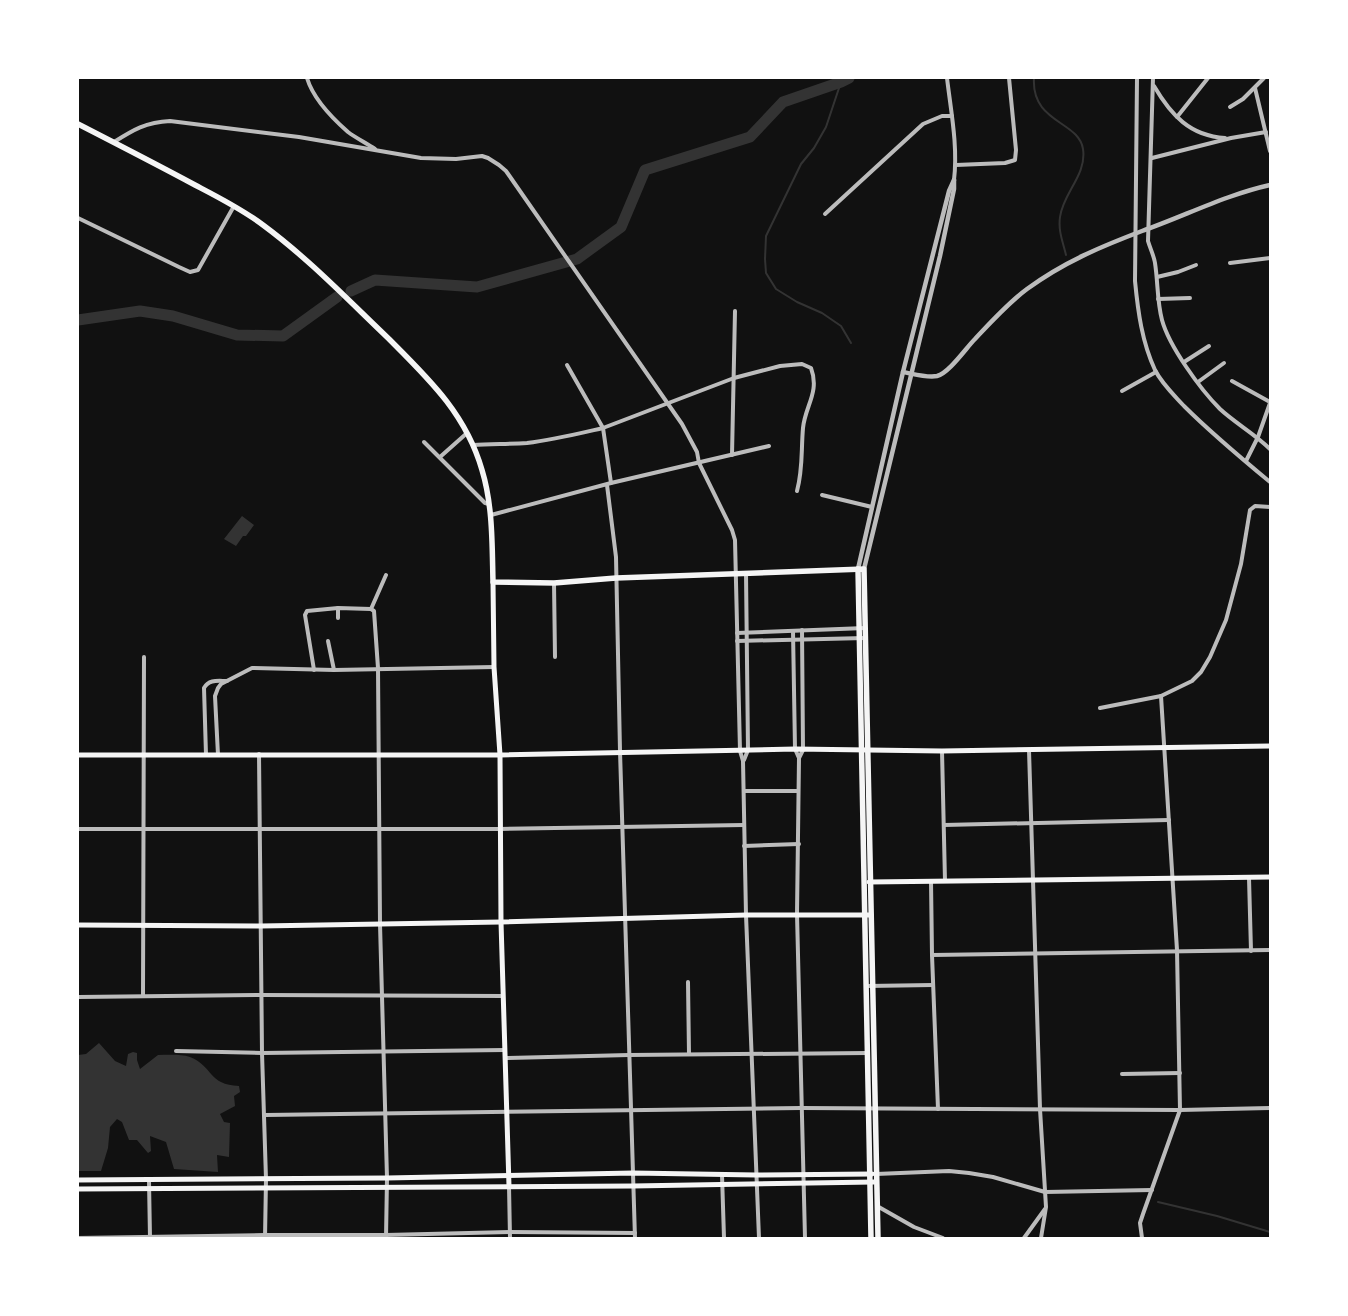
<svg xmlns="http://www.w3.org/2000/svg" width="1348" height="1316" font-family="'Space Grotesk',sans-serif">
  <rect width="100%" height="100%" fill="#111"/>
  <g fill="#333">
    <polygon points="242,516 254,525 246,536 243,536 236,546 224,539"/>
    <path d="M 99,1043 L 115,1061 L 126,1066 L 128,1054 L 133,1052 L 137,1053 L 137,1060 L 140,1069 L 158,1055 C 168,1055 181,1054 190,1057 C 213,1066 208,1085 239,1086 L 240,1092 L 234,1096 L 235,1106 L 220,1114 L 224,1122 L 230,1123 L 229,1157 L 217,1155 L 218,1172 L 174,1169 L 166,1142 L 150,1136 L 151,1151 L 148,1153 L 137,1140 L 129,1140 L 122,1122 L 117,1119 L 110,1127 L 108,1148 L 101,1171 L 78,1171 L 78,1055 L 86,1054 Z"/>
  </g>
  <g fill="none" stroke-linecap="round" stroke-linejoin="round">
    <g stroke="#333" stroke-width="2">
      <path d="M 1034,78 C 1031,123 1079,121 1083,149 C 1087,175 1063,193 1060,217 C 1058,231 1063,242 1066,255"/>
      <polyline points="841,82 826,127 814,148 801,164 766,236 765,259 766,273 776,289 797,302 822,313 841,326 851,343"/>
      <polyline points="1158,1202 1217,1216 1270,1232"/>
    </g>
    <g stroke="#333" stroke-width="11">
      <polyline points="351,291 375,280 477,287 577,259 621,227 645,170 750,137 783,102 841,82 849,78"/>
      <polyline points="78,320 140,311 173,316 237,335 283,336 337,297"/>
    </g>
    <g stroke="#bcbcbc" stroke-width="4">
      <path d="M 307,78 C 313,98 332,118 348,132 C 356,138 366,143 375,149"/>
      <path d="M 947,78 C 951,112 958,146 954,180"/>
      <path d="M 1137,78 L 1135,281 C 1138,312 1142,342 1155,370 C 1162,384 1174,395 1184,406 C 1211,433 1241,458 1270,482"/>
      <path d="M 1153,78 L 1148,241 C 1150,248 1154,256 1155,263 C 1158,282 1157,301 1162,320 C 1169,346 1200,389 1220,409 C 1235,423 1255,434 1270,449"/>
      <path d="M 1154,86 C 1171,115 1190,136 1225,138"/>
      <polyline points="1255,88 1270,151"/>
      <polyline points="1230,107 1243,99 1264,78"/>
      <polyline points="1177,117 1208,78"/>
      <path d="M 114,142 C 133,130 146,122 170,121 L 299,137 L 421,158 L 456,159 L 482,156 L 488,158 L 499,165 L 506,171 L 682,424 L 697,452 L 699,463 L 732,530 L 735,540 L 740,751 L 743,761 L 746,915 L 759,1238"/>
      <polyline points="1152,158 1231,138 1266,132"/>
      <polyline points="956,165 1005,163 1015,160 1016,150 1009,78"/>
      <polyline points="825,214 923,124 942,116 952,116"/>
      <polyline points="78,218 179,267 190,272 198,270 234,206"/>
      <polyline points="1230,263 1270,258"/>
      <polyline points="1157,277 1178,272 1196,265"/>
      <polyline points="1158,299 1190,298"/>
      <polyline points="1184,362 1209,346"/>
      <polyline points="567,365 603,428 611,483"/>
      <polyline points="1232,381 1270,402"/>
      <polyline points="1198,382 1224,363"/>
      <polyline points="1122,391 1156,372"/>
      <polyline points="424,442 485,503 489,504"/>
      <path d="M 473,445 C 490,444 509,444 527,443 C 553,440 577,434 603,428 L 734,378 L 780,366 L 802,364 L 811,368 C 820,392 805,406 803,428 C 801,451 803,469 797,491"/>
      <polyline points="732,455 735,311"/>
      <polyline points="440,457 467,433"/>
      <polyline points="1246,461 1258,437 1270,403"/>
      <polyline points="607,485 616,557 620,751 635,1238"/>
      <polyline points="822,495 872,507"/>
      <polyline points="491,515 611,483 769,446"/>
      <polyline points="554,583 555,657"/>
      <polyline points="338,608 338,618"/>
      <polyline points="802,630 803,750 799,758 797,914 805,1238"/>
      <polyline points="793,631 795,749 799,758"/>
      <polyline points="737,633 865,628"/>
      <polyline points="328,641 334,670"/>
      <polyline points="737,641 865,638"/>
      <polyline points="314,670 305,615 307,611 338,608 371,609"/>
      <polyline points="1100,708 1161,696 1192,681 1201,672 1210,657 1226,620 1241,564 1250,510 1255,506 1270,507"/>
      <polyline points="1029,750 1040,1109 1046,1207 1041,1238"/>
      <polyline points="942,751 945,881"/>
      <polyline points="259,754 262,1053 266,1179 265,1238"/>
      <path d="M 206,755 L 204,688 C 209,679 218,681 227,681"/>
      <polyline points="218,755 215,696 218,688 221,684 252,668 334,670 494,667"/>
      <polyline points="744,760 748,750 746,573"/>
      <polyline points="744,791 798,791"/>
      <polyline points="944,825 1169,820"/>
      <polyline points="78,829 500,829 744,825"/>
      <polyline points="744,846 799,844"/>
      <polyline points="1249,878 1251,951"/>
      <polyline points="931,881 932,955 938,1109"/>
      <polyline points="932,955 1270,950"/>
      <polyline points="688,982 689,1054"/>
      <polyline points="867,986 933,985"/>
      <polyline points="143,996 144,657"/>
      <polyline points="78,997 263,995 503,996"/>
      <polyline points="176,1051 262,1053 505,1050"/>
      <polyline points="505,1058 629,1055 868,1053"/>
      <polyline points="1122,1074 1180,1073"/>
      <polyline points="265,1115 801,1108 1180,1110 1270,1108"/>
      <polyline points="876,1174 949,1171 969,1173 993,1177 1045,1192 1152,1190"/>
      <polyline points="722,1175 724,1238"/>
      <polyline points="149,1181 150,1238"/>
      <polyline points="509,1186 510,1238"/>
      <polyline points="877,1206 914,1227 943,1238"/>
      <polyline points="78,1238 264,1235 386,1235 510,1232 635,1233"/>
      <polyline points="386,1238 387,1178 380,924 378,668 374,611 371,609 386,575"/>
      <polyline points="1024,1238 1045,1209"/>
      <polyline points="1142,1238 1140,1223 1143,1214 1180,1110 1177,950 1161,696"/>
    </g>
    <g stroke="#bcbcbc" stroke-width="4.5">
      <path d="M 903,372 C 914,374 927,378 937,376 C 949,373 966,348 975,339 C 991,322 1008,303 1027,289 C 1064,262 1100,247 1142,231 C 1185,216 1225,195 1270,185"/>
      <polyline points="858,569 903,372 949,191 954,180"/>
      <polyline points="864,569 940,256 954,189 954,180"/>
    </g>
    <g stroke="#f5f5f5" stroke-width="5">
      <polyline points="493,582 494,667 500,755 501,922 509,1186"/>
      <polyline points="78,755 500,755 795,749 942,751 1270,746"/>
      <polyline points="869,882 1270,877"/>
      <polyline points="78,925 261,926 501,922 746,915 871,915"/>
      <polyline points="78,1180 387,1178 633,1173 756,1175 872,1174"/>
      <polyline points="78,1189 633,1186 874,1182"/>
    </g>
    <g stroke="#f5f5f5" stroke-width="5.5">
      <path d="M 78,124 C 117,144 156,164 195,185 C 218,197 242,209 263,225 C 309,259 348,300 389,339 C 429,379 466,414 482,470 C 493,506 492,545 493,582 L 554,583 L 616,578 L 864,569 L 878,1238"/>
      <polyline points="858,569 871,1238"/>
    </g>
  </g>
  <rect width="1348" height="1316" fill="none" stroke="#ffffff" stroke-width="158"/>
</svg>
